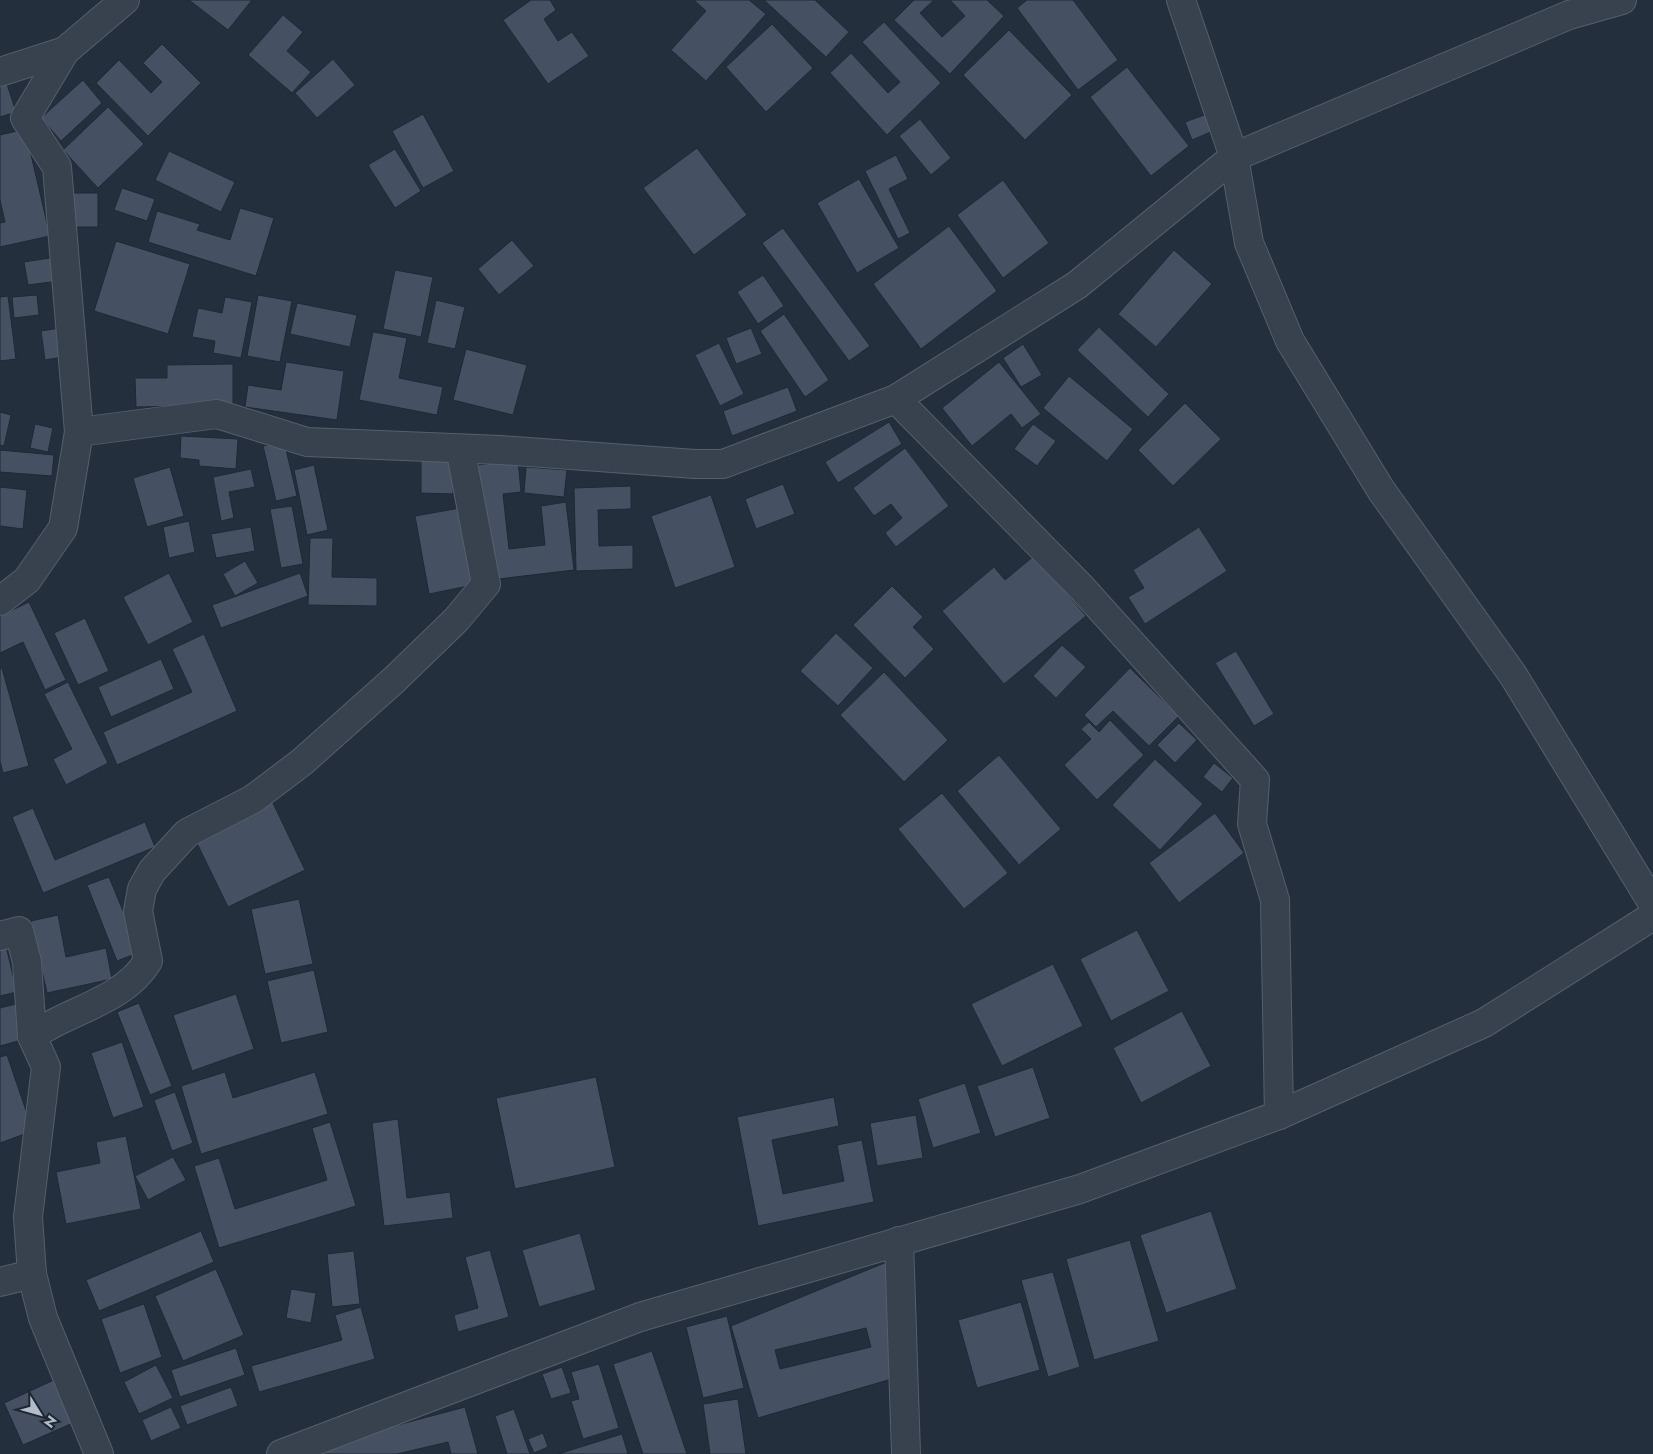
<svg xmlns="http://www.w3.org/2000/svg" width="1653" height="1454" font-family="Jost,sans-serif">
  <rect width="100%" height="100%" fill="#242f3e"/>
  <g fill="#455162" stroke="#1f2835" fill-rule="evenodd">
    <polygon points="189,0 252,0 228,30"/>
    <polygon points="531,0 550,0 556,10 544,19 558,41 572,32 589,56 548,84 503,20"/>
    <polygon points="694,0 749,0 766,14 706,81 671,50 706,11"/>
    <polygon points="764,0 815,0 849,32 826,57"/>
    <polygon points="914,0 934,0 920,13 942,37 965,16 950,0 987,0 1004,16 950,74 894,20"/>
    <polygon points="1027,0 1073,0 1118,60 1078,90 1017,8"/>
    <polygon points="283,15 303,32 287,51 311,72 292,93 248,55"/>
    <polygon points="884,22 941,83 887,135 830,73 851,53 888,93 900,82 862,42"/>
    <polygon points="772,24 813,68 766,112 726,67"/>
    <polygon points="1009,30 1072,95 1025,140 963,75"/>
    <polygon points="162,44 201,83 148,136 96,83 119,60 151,93 162,82 143,63"/>
    <polygon points="333,59 355,85 317,118 295,93"/>
    <polygon points="1127,67 1189,146 1151,176 1090,97"/>
    <polygon points="83,80 102,103 61,141 41,118"/>
    <polygon points="7,84 16,112 0,117 0,86"/>
    <polygon points="108,107 144,144 98,188 63,150"/>
    <polygon points="423,114 454,171 423,188 392,131"/>
    <polygon points="1207,114 1213,131 1192,140 1185,122"/>
    <polygon points="920,119 951,158 931,175 899,136"/>
    <polygon points="25,129 50,236 0,247 0,223 5,222 0,200 0,135"/>
    <polygon points="697,148 747,215 694,255 643,188"/>
    <polygon points="395,149 421,191 395,208 368,165"/>
    <polygon points="169,151 235,182 221,212 155,180"/>
    <polygon points="896,155 908,179 889,189 910,233 898,239 865,171"/>
    <polygon points="859,179 899,248 857,273 817,203"/>
    <polygon points="1003,180 1049,243 1003,278 957,215"/>
    <polygon points="122,188 155,199 147,221 114,210"/>
    <polygon points="71,193 98,193 98,227 70,227"/>
    <polygon points="240,208 274,218 256,276 148,242 157,211 200,224 197,230 230,240"/>
    <polygon points="949,226 997,291 921,349 873,284"/>
    <polygon points="783,228 870,346 849,361 762,243"/>
    <polygon points="512,240 534,266 499,295 478,269"/>
    <polygon points="116,241 190,264 168,334 94,311"/>
    <polygon points="1174,250 1212,284 1156,347 1118,314"/>
    <polygon points="56,257 59,281 28,285 24,262"/>
    <polygon points="395,270 433,277 421,337 383,329"/>
    <polygon points="763,275 784,306 758,324 737,292"/>
    <polygon points="37,295 39,315 14,318 12,297"/>
    <polygon points="258,295 292,301 280,362 247,356"/>
    <polygon points="8,296 16,359 0,361 0,297"/>
    <polygon points="225,297 252,302 241,358 213,353 215,341 192,337 198,308 222,313"/>
    <polygon points="436,300 465,307 455,349 427,343"/>
    <polygon points="297,303 357,315 350,347 290,334"/>
    <polygon points="784,314 829,380 805,397 760,331"/>
    <polygon points="66,327 69,356 45,360 41,331"/>
    <polygon points="1099,327 1169,394 1148,417 1077,350"/>
    <polygon points="751,328 762,354 736,364 726,338"/>
    <polygon points="373,332 407,338 399,378 443,387 437,415 359,400"/>
    <polygon points="719,343 744,394 720,406 695,355"/>
    <polygon points="1023,344 1042,375 1021,387 1003,358"/>
    <polygon points="466,349 527,365 513,415 453,400"/>
    <polygon points="286,362 344,371 337,420 245,407 248,385 281,390"/>
    <polygon points="999,362 1041,414 1022,428 1011,414 972,446 942,408"/>
    <polygon points="233,364 233,405 136,407 135,378 167,378 167,365"/>
    <polygon points="1069,376 1133,429 1107,461 1043,408"/>
    <polygon points="788,387 797,411 732,436 723,411"/>
    <polygon points="1185,403 1221,439 1173,486 1138,450"/>
    <polygon points="0,412 11,415 4,446 0,445"/>
    <polygon points="889,422 902,444 838,483 825,462"/>
    <polygon points="35,424 53,428 48,452 30,448"/>
    <polygon points="1033,424 1056,441 1037,466 1014,449"/>
    <polygon points="181,436 238,439 236,469 199,466 199,460 180,458"/>
    <polygon points="284,441 297,496 276,501 263,446"/>
    <polygon points="905,448 949,506 896,547 885,533 902,518 891,504 874,516 853,488"/>
    <polygon points="0,450 54,455 52,476 0,472"/>
    <polygon points="421,460 454,461 453,494 421,493"/>
    <polygon points="518,460 521,492 503,494 509,549 545,545 541,506 566,502 574,570 490,580 478,465"/>
    <polygon points="314,465 328,530 307,535 294,470"/>
    <polygon points="170,467 184,516 147,527 133,478"/>
    <polygon points="526,467 567,470 564,497 524,493"/>
    <polygon points="251,469 255,487 229,492 234,518 221,521 213,477"/>
    <polygon points="783,484 795,514 756,529 745,499"/>
    <polygon points="631,486 631,509 598,510 599,546 633,545 633,569 576,571 574,488"/>
    <polygon points="0,487 27,490 23,529 0,526"/>
    <polygon points="711,495 735,567 675,588 651,516"/>
    <polygon points="292,506 303,564 281,568 270,509"/>
    <polygon points="460,508 473,585 429,594 415,516"/>
    <polygon points="189,521 195,552 169,558 163,527"/>
    <polygon points="251,527 255,551 216,558 211,534"/>
    <polygon points="1199,527 1227,571 1145,624 1128,597 1144,588 1133,570"/>
    <polygon points="310,538 333,538 332,577 377,578 377,606 308,605"/>
    <polygon points="1035,555 1086,616 1004,684 942,611 994,567 1005,580"/>
    <polygon points="245,561 258,583 235,596 223,574"/>
    <polygon points="169,573 193,622 148,645 123,597"/>
    <polygon points="300,573 308,596 221,628 212,605"/>
    <polygon points="892,586 923,617 913,627 934,649 905,678 853,625"/>
    <polygon points="29,602 66,680 45,690 23,642 0,653 0,616"/>
    <polygon points="85,618 109,671 78,685 54,633"/>
    <polygon points="836,633 873,668 838,706 800,671"/>
    <polygon points="204,634 237,711 117,765 103,732 192,692 172,649"/>
    <polygon points="1062,645 1086,667 1056,698 1033,676"/>
    <polygon points="1236,651 1274,714 1254,726 1215,663"/>
    <polygon points="161,659 174,689 111,717 98,687"/>
    <polygon points="2,668 29,766 3,773 0,761 0,669"/>
    <polygon points="1130,668 1179,716 1149,746 1113,711 1096,727 1084,715"/>
    <polygon points="884,672 948,740 904,782 840,715"/>
    <polygon points="68,682 108,763 66,785 53,759 72,749 44,694"/>
    <polygon points="1110,720 1144,755 1097,800 1064,765 1091,739 1081,729 1089,722 1099,732"/>
    <polygon points="1179,723 1197,740 1175,763 1157,745"/>
    <polygon points="999,755 1061,829 1019,865 957,791"/>
    <polygon points="1155,759 1203,804 1160,850 1112,805"/>
    <polygon points="1214,763 1233,778 1222,792 1203,777"/>
    <polygon points="942,793 1008,873 964,909 898,829"/>
    <polygon points="271,799 305,870 228,907 194,837"/>
    <polygon points="33,808 55,860 145,822 155,847 43,893 12,817"/>
    <polygon points="1215,813 1244,853 1179,903 1149,863"/>
    <polygon points="109,877 140,952 117,961 87,885"/>
    <polygon points="299,899 313,964 265,974 251,909"/>
    <polygon points="58,915 66,957 106,948 112,979 47,993 31,921"/>
    <polygon points="1137,930 1169,991 1111,1021 1080,959"/>
    <polygon points="5,942 17,992 0,996 0,943"/>
    <polygon points="1053,964 1083,1026 1002,1066 971,1004"/>
    <polygon points="314,970 328,1032 281,1043 267,981"/>
    <polygon points="236,994 254,1049 192,1071 173,1015"/>
    <polygon points="139,1003 172,1086 150,1095 117,1012"/>
    <polygon points="16,1004 25,1039 0,1046 0,1008"/>
    <polygon points="1182,1011 1211,1066 1141,1103 1113,1048"/>
    <polygon points="122,1042 144,1107 113,1118 91,1053"/>
    <polygon points="7,1055 33,1131 0,1143 0,1057"/>
    <polygon points="1033,1067 1050,1118 995,1137 977,1086"/>
    <polygon points="225,1072 233,1098 315,1072 328,1114 201,1154 181,1086"/>
    <polygon points="596,1077 615,1167 515,1189 496,1098"/>
    <polygon points="965,1083 981,1133 933,1148 918,1099"/>
    <polygon points="175,1092 193,1143 172,1151 154,1100"/>
    <polygon points="834,1097 839,1126 772,1140 783,1194 844,1181 837,1145 862,1140 874,1202 758,1226 737,1117"/>
    <polygon points="916,1115 923,1158 877,1166 870,1123"/>
    <polygon points="398,1119 407,1198 450,1192 453,1218 384,1226 372,1123"/>
    <polygon points="330,1122 356,1206 219,1248 194,1166 219,1158 235,1209 327,1180 312,1128"/>
    <polygon points="126,1136 141,1209 66,1224 56,1172 100,1163 96,1142"/>
    <polygon points="173,1157 186,1180 148,1200 135,1176"/>
    <polygon points="1211,1211 1237,1289 1166,1313 1140,1235"/>
    <polygon points="201,1231 214,1262 99,1311 86,1280"/>
    <polygon points="580,1233 596,1290 539,1307 522,1250"/>
    <polygon points="1130,1240 1159,1341 1094,1360 1066,1259"/>
    <polygon points="490,1250 509,1317 458,1332 454,1315 478,1308 465,1257"/>
    <polygon points="354,1251 360,1304 332,1307 327,1254"/>
    <path d="M 894,1259 L 895,1378 L 758,1418 L 731,1326 ZM 866,1328 L 871,1347 L 780,1369 L 775,1350 Z"/>
    <polygon points="216,1269 244,1335 183,1361 155,1296"/>
    <polygon points="1053,1272 1080,1367 1048,1377 1021,1280"/>
    <polygon points="291,1289 316,1293 311,1323 286,1318"/>
    <polygon points="1021,1302 1040,1370 977,1388 958,1320"/>
    <polygon points="144,1304 162,1357 120,1373 101,1319"/>
    <polygon points="361,1307 375,1359 259,1392 251,1366 342,1340 335,1315"/>
    <polygon points="727,1316 744,1388 703,1398 686,1327"/>
    <polygon points="236,1348 245,1375 180,1397 171,1370"/>
    <polygon points="652,1351 687,1454 643,1454 613,1364"/>
    <polygon points="599,1364 619,1428 583,1439 571,1401 579,1399 571,1372"/>
    <polygon points="156,1365 173,1398 139,1414 124,1382"/>
    <polygon points="562,1367 571,1393 551,1399 542,1374"/>
    <polygon points="56,1379 75,1422 23,1445 4,1403"/>
    <polygon points="231,1387 238,1406 187,1425 180,1406"/>
    <polygon points="738,1399 746,1454 710,1454 703,1404"/>
    <polygon points="171,1407 181,1428 151,1441 142,1420"/>
    <polygon points="465,1407 478,1454 451,1454 448,1442 397,1454 317,1454 315,1447"/>
    <polygon points="514,1409 530,1454 507,1454 495,1416"/>
    <polygon points="543,1433 548,1447 534,1453 528,1439"/>
    <polygon points="622,1434 628,1454 558,1454"/>
  </g>
  <g fill="none" stroke-linecap="round" stroke-linejoin="round">
    <defs>
      <g id="minor">
        <polyline points="1181,0 1234,157 1249,243 1290,341 1381,490 1513,675 1653,904"/>
        <polyline points="0,72 65,51"/>
        <polyline points="896,399 1081,587 1255,780 1252,824 1275,900 1279,1115"/>
        <polyline points="79,432 217,414 307,442 500,450 695,464 723,464 896,399 1077,285 1234,157 1569,15 1622,0"/>
        <polyline points="0,601 27,580 63,528 79,432 57,167 25,118 65,51 125,0"/>
        <polyline points="0,936 19,931 27,962 32,1036"/>
        <polyline points="899,1241 906,1454"/>
        <polyline points="0,1282 32,1274"/>
        <path d="M 99,1454 L 43,1318 L 32,1274 L 28,1217 L 46,1067 L 32,1036 C 69,1010 124,1001 148,961 L 138,911 L 142,889 L 152,871 L 187,833 L 253,799 L 302,762 L 394,680 L 456,620 L 486,584 L 461,453"/>
        <polyline points="281,1454 640,1317 1080,1189 1279,1115 1484,1023 1653,916"/>
      </g>
    </defs>
    <use href="#minor" stroke="#565f6c" stroke-width="30"/>
    <use href="#minor" stroke="#38414e" stroke-width="28"/>
  </g>
  <g transform="translate(40 1414) rotate(127)" stroke="#1d2633" stroke-width="4" paint-order="stroke">
  <path d="M0-4L9 19L0 12L-9 19Z" fill="#b4bcc9"/>
  <text y="-8" font-size="14" font-weight="bold" text-anchor="middle" fill="#b4bcc9">N</text>
  </g>
</svg>
